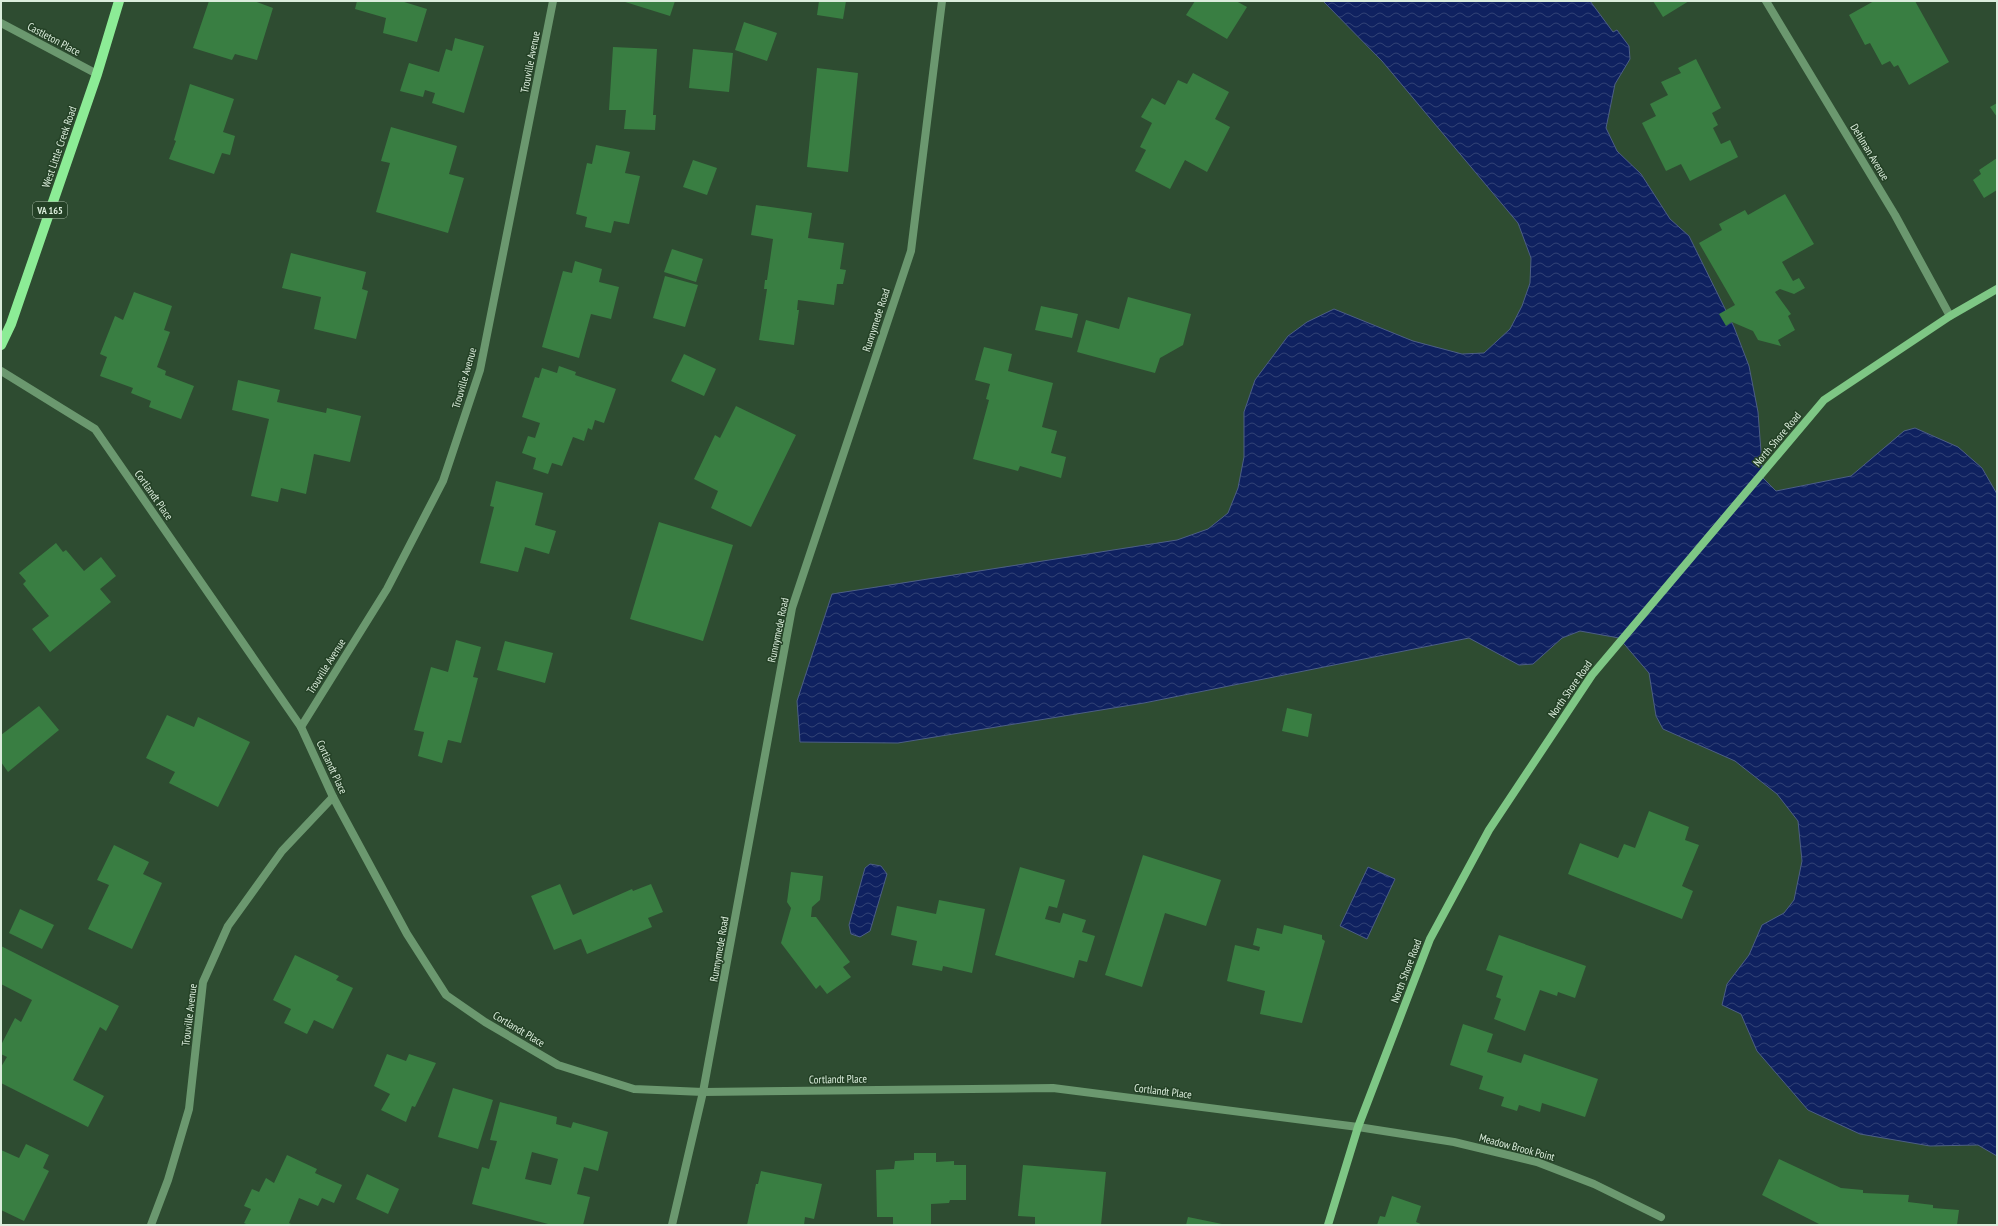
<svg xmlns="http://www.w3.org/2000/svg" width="1998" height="1226" font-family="'PT Sans Narrow',sans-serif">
  <defs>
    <pattern id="water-waves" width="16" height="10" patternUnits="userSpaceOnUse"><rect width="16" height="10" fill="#0f2160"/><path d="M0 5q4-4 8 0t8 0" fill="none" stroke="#314276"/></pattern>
  </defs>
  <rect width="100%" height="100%" fill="#2e4c31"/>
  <g fill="url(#water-waves)" stroke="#4c5e85">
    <polygon points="1323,1 1590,1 1613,32 1617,30 1629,46 1630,59 1615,84 1606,128 1617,151 1641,174 1670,219 1689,236 1734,327 1749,366 1758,412 1763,478 1776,491 1851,476 1904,431 1915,428 1958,447 1982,468 1997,494 1997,1156 1978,1145 1930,1146 1860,1134 1808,1110 1757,1051 1741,1014 1722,1005 1727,984 1749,955 1762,925 1784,913 1794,900 1802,861 1798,821 1777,794 1735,761 1663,729 1656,716 1649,673 1619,638 1580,631 1562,638 1533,664 1519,665 1469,638 1144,703 898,743 800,742 797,701 832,594 1177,540 1208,529 1228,513 1238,488 1244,457 1244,412 1255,380 1288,336 1307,322 1334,309 1413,341 1462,354 1484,353 1510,329 1522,306 1530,283 1531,258 1518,223 1382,61"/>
    <polygon points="870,864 881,866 887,874 870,931 860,937 851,934 849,925 865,868"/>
    <polygon points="1368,867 1395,879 1367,939 1340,926"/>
  </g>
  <g fill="#397e42" fill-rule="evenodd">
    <polygon points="209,1 254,1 273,8 257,60 235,54 232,60 193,48"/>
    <polygon points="357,1 401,1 427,9 417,42 383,33 386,18 355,9"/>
    <polygon points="622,1 675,1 670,16"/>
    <polygon points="819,1 846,1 843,19 817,15"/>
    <polygon points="1195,1 1236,1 1247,7 1227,39 1186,15"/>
    <polygon points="1653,1 1689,1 1663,17"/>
    <polygon points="1874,1 1915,1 1949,62 1909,85 1898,65 1894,67 1890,61 1882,65 1870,43 1865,45 1849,15"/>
    <polygon points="744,22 777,33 767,61 735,50"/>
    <polygon points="455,38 484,46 464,113 432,103 435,93 425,90 423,97 400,91 409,63 439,72 446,49 452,51"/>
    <polygon points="613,47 657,49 653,115 656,115 655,130 624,129 626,110 609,110"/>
    <polygon points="693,49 733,53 729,92 689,88"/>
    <polygon points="1696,59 1721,108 1712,113 1718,125 1713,128 1721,144 1730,140 1738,157 1690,181 1681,164 1666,171 1642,123 1656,116 1650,104 1668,95 1661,82 1681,73 1678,68"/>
    <polygon points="817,68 858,73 848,172 807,167"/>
    <polygon points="1193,73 1229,92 1215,119 1230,127 1207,172 1185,160 1170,189 1135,171 1146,150 1140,147 1152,123 1141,117 1152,98 1165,105 1178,80 1187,84"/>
    <polygon points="190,84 234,99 223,132 235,136 230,155 222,153 214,174 169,159 176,141 174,140"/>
    <polygon points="1997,103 1997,117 1990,107"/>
    <polygon points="391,127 457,146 449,174 464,178 448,233 376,212 390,163 381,161"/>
    <polygon points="596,145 630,152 625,173 640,176 629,224 614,221 611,233 585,227 587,217 576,214 587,163 592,164"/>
    <polygon points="1997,158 1997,190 1984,198 1973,180 1981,174 1979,170"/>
    <polygon points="693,160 717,168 707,195 683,187"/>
    <polygon points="1785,194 1814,244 1782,262 1793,281 1799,278 1805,288 1794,294 1780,289 1775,292 1791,314 1788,316 1795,330 1778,340 1781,346 1758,340 1753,331 1732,322 1726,326 1719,314 1735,305 1699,243 1722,230 1719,224 1745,210 1748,215"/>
    <polygon points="756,205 812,213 808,238 844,243 840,269 846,270 843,284 837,284 834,305 798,300 797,310 799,310 794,345 759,340 767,289 764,289 765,280 767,280 773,239 751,235"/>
    <polygon points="672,249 703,259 696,282 664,272"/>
    <polygon points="291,253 366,272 362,289 368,291 356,339 314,329 321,297 282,288"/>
    <polygon points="575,261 602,269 599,282 619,287 611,319 591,314 579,358 542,347 563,271 572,273"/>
    <polygon points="665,276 698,285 685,327 653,318"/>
    <polygon points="134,292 172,306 164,330 170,332 157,367 166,371 165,375 194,386 181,419 149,407 151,401 131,393 133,388 100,376 107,357 100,354 115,316 123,320"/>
    <polygon points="1128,297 1191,314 1183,345 1160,358 1155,373 1077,352 1086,320 1119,329"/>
    <polygon points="1041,306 1078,314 1072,338 1035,330"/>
    <polygon points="984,347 1012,354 1008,371 1053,383 1042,427 1057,431 1051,453 1066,457 1061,478 1020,466 1018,471 973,459 989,400 986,399 990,384 975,380"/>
    <polygon points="684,354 716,369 704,396 671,381"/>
    <polygon points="559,366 576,372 575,375 616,389 604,423 595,420 592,430 588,428 584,441 573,437 562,466 552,463 548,474 533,469 536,458 522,453 528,436 535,438 540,423 522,417 535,377 539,378 542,368 557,373"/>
    <polygon points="238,380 280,390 277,402 326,413 327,408 361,416 350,462 314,454 306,494 281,488 278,502 251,496 269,419 232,410"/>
    <polygon points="736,406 796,435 751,527 711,508 718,491 694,479 715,435 720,438"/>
    <polygon points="496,481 543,493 535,525 556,531 549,554 525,547 518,572 480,563 494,507 490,506"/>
    <polygon points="659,522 733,545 703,641 630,619"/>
    <polygon points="56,543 63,552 66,550 84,571 101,557 116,576 100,589 111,602 50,652 32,629 49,616 23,584 26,581 19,573"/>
    <polygon points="456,640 481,647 473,677 478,678 461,743 448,740 442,763 418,756 424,732 414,730 431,667 448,672"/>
    <polygon points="505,641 553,653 545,683 497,670"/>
    <polygon points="39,706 59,730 8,772 1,762 1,735"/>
    <polygon points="1287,708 1312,714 1308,737 1282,731"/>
    <polygon points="167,715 194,727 198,717 250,742 218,807 169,783 175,772 146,758"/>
    <polygon points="1649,811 1689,827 1685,840 1699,845 1682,886 1693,891 1682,919 1568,874 1580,843 1618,858 1624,844 1635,848"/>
    <polygon points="114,845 149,862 143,874 162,883 132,949 88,929 109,885 97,880"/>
    <polygon points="1143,855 1221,880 1206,926 1165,913 1142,987 1105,975"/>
    <polygon points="1020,867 1065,880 1057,908 1049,906 1045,919 1060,923 1063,913 1086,920 1082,932 1095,936 1087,962 1079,960 1074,978 995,955"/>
    <polygon points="791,872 823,876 820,900 812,907 811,917 816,917 850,962 843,967 851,977 827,994 820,985 816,989 781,943 791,908 787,902"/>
    <polygon points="560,884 573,915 632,889 633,891 651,884 663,912 648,918 652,927 587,954 581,939 554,950 531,896"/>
    <polygon points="939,900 985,909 972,973 943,966 942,971 912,965 917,941 891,935 897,906 936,914"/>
    <polygon points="20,909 54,925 42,949 9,933"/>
    <polygon points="1284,925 1322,935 1322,939 1325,941 1302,1023 1260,1014 1265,991 1227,981 1235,945 1259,951 1260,947 1253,945 1257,928 1282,934"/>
    <polygon points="1499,935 1586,966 1575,998 1558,992 1557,996 1540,990 1525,1031 1494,1019 1501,999 1496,997 1503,976 1486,970"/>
    <polygon points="1,946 119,1006 106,1031 100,1027 73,1080 104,1096 88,1127 1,1083 1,1067 7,1057 1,1054 1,1045 15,1018 21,1022 32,1000 1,984"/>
    <polygon points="295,955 339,976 336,980 353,988 333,1029 314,1020 307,1034 284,1023 291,1009 273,1000"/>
    <polygon points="1463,1024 1493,1034 1487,1052 1521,1063 1524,1054 1598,1079 1585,1117 1542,1103 1540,1112 1519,1105 1517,1111 1501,1106 1504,1097 1479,1089 1483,1076 1450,1065"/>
    <polygon points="387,1054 406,1061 409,1054 436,1063 415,1107 412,1106 406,1122 381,1110 390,1094 374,1086"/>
    <polygon points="453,1088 493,1100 478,1149 438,1137"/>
    <path d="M 500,1102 L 557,1117 L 556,1124 L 571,1128 L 573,1122 L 608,1132 L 598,1171 L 584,1167 L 577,1194 L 590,1197 L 583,1225 L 552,1225 L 472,1204 L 482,1167 L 489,1169 L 497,1141 L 490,1140 ZM 532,1152 L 558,1159 L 551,1185 L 525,1179 Z"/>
    <polygon points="26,1144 49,1155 43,1168 49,1171 24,1221 1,1210 1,1150 19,1158"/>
    <polygon points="914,1153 936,1153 936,1162 954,1161 954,1165 966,1165 966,1200 950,1200 949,1203 931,1204 931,1225 893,1225 893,1217 877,1217 876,1170 894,1169 895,1161 914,1160"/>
    <polygon points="287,1155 317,1169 315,1173 342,1185 334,1203 322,1198 318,1206 299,1198 289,1223 293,1225 248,1225 244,1223 251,1209 244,1206 252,1189 259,1192 266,1178 274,1183"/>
    <polygon points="1779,1159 1841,1188 1863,1190 1863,1193 1909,1195 1908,1202 1933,1205 1933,1208 1959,1210 1957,1225 1821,1225 1762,1195"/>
    <polygon points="1023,1165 1106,1172 1101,1225 1035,1225 1035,1217 1018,1216"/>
    <polygon points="761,1171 822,1184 814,1219 805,1217 804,1225 747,1225 756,1184 758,1184"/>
    <polygon points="367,1174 399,1189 388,1214 356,1199"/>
    <polygon points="1392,1196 1421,1206 1416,1222 1423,1225 1377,1225 1380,1216 1385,1217"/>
    <polygon points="1188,1217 1222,1224 1222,1225 1186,1225"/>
  </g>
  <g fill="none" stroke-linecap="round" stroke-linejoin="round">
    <g stroke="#6b986f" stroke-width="8">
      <polyline points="1766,1 1895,215 1950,316"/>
      <polyline points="1,23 97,74"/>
      <polyline points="1,371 95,429 301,727 333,797 407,934 446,995 485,1022 558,1065 634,1089 703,1092 1053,1088 1358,1127 1454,1142 1537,1162 1594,1184 1661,1217"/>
      <polyline points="301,727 387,589 443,481 480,370 553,1"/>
      <polyline points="151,1225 168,1180 189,1109 203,982 228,926 282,851 333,797"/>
      <polyline points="672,1225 703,1092 792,608 911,251 942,1"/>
    </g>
    <polyline stroke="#7ec785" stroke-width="8" points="1328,1225 1358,1127 1430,939 1489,830 1592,675 1824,400 1950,316 1997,289"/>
    <polyline stroke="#8cec96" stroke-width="10" points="1,345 11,324 97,74 119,1"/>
  </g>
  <g text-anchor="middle" stroke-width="3" stroke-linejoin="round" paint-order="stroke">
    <rect fill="#244126" stroke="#a4b9a5" stroke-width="1" x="33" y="202" width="34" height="16" rx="3"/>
    <g font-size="10" font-weight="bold" fill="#dbeddc">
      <text x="50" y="214">VA 165</text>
    </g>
    <g font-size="11" fill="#dbeddc" stroke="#244126">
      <text transform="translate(54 39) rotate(28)" y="4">Castleton Place</text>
      <text transform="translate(530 62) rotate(-79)" y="4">Trouville Avenue</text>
      <text transform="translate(59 147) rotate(-71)" y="4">West Little Creek Road</text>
      <text transform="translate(1870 152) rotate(59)" y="4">Dehlman Avenue</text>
      <text transform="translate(876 320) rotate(-72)" y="4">Runnymede Road</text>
      <text transform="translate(464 378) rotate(-74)" y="4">Trouville Avenue</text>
      <text transform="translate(1777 439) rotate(-50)" y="4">North Shore Road</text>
      <text transform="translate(154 495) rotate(55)" y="4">Cortlandt Place</text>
      <text transform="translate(778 630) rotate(-78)" y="4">Runnymede Road</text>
      <text transform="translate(326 666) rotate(-58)" y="4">Trouville Avenue</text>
      <text transform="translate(1570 689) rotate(-55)" y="4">North Shore Road</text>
      <text transform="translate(332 767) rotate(65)" y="4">Cortlandt Place</text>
      <text transform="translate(719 949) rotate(-80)" y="4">Runnymede Road</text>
      <text transform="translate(1406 971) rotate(-69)" y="4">North Shore Road</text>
      <text transform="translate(189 1015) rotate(-83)" y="4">Trouville Avenue</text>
      <text transform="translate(519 1029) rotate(31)" y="4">Cortlandt Place</text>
      <text transform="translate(838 1079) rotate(-1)" y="4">Cortlandt Place</text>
      <text transform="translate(1163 1091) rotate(7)" y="4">Cortlandt Place</text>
      <text transform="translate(1517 1147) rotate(15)" y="4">Meadow Brook Point</text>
    </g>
  </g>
  <rect width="1998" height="1226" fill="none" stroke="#dbeddc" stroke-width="4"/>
</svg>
